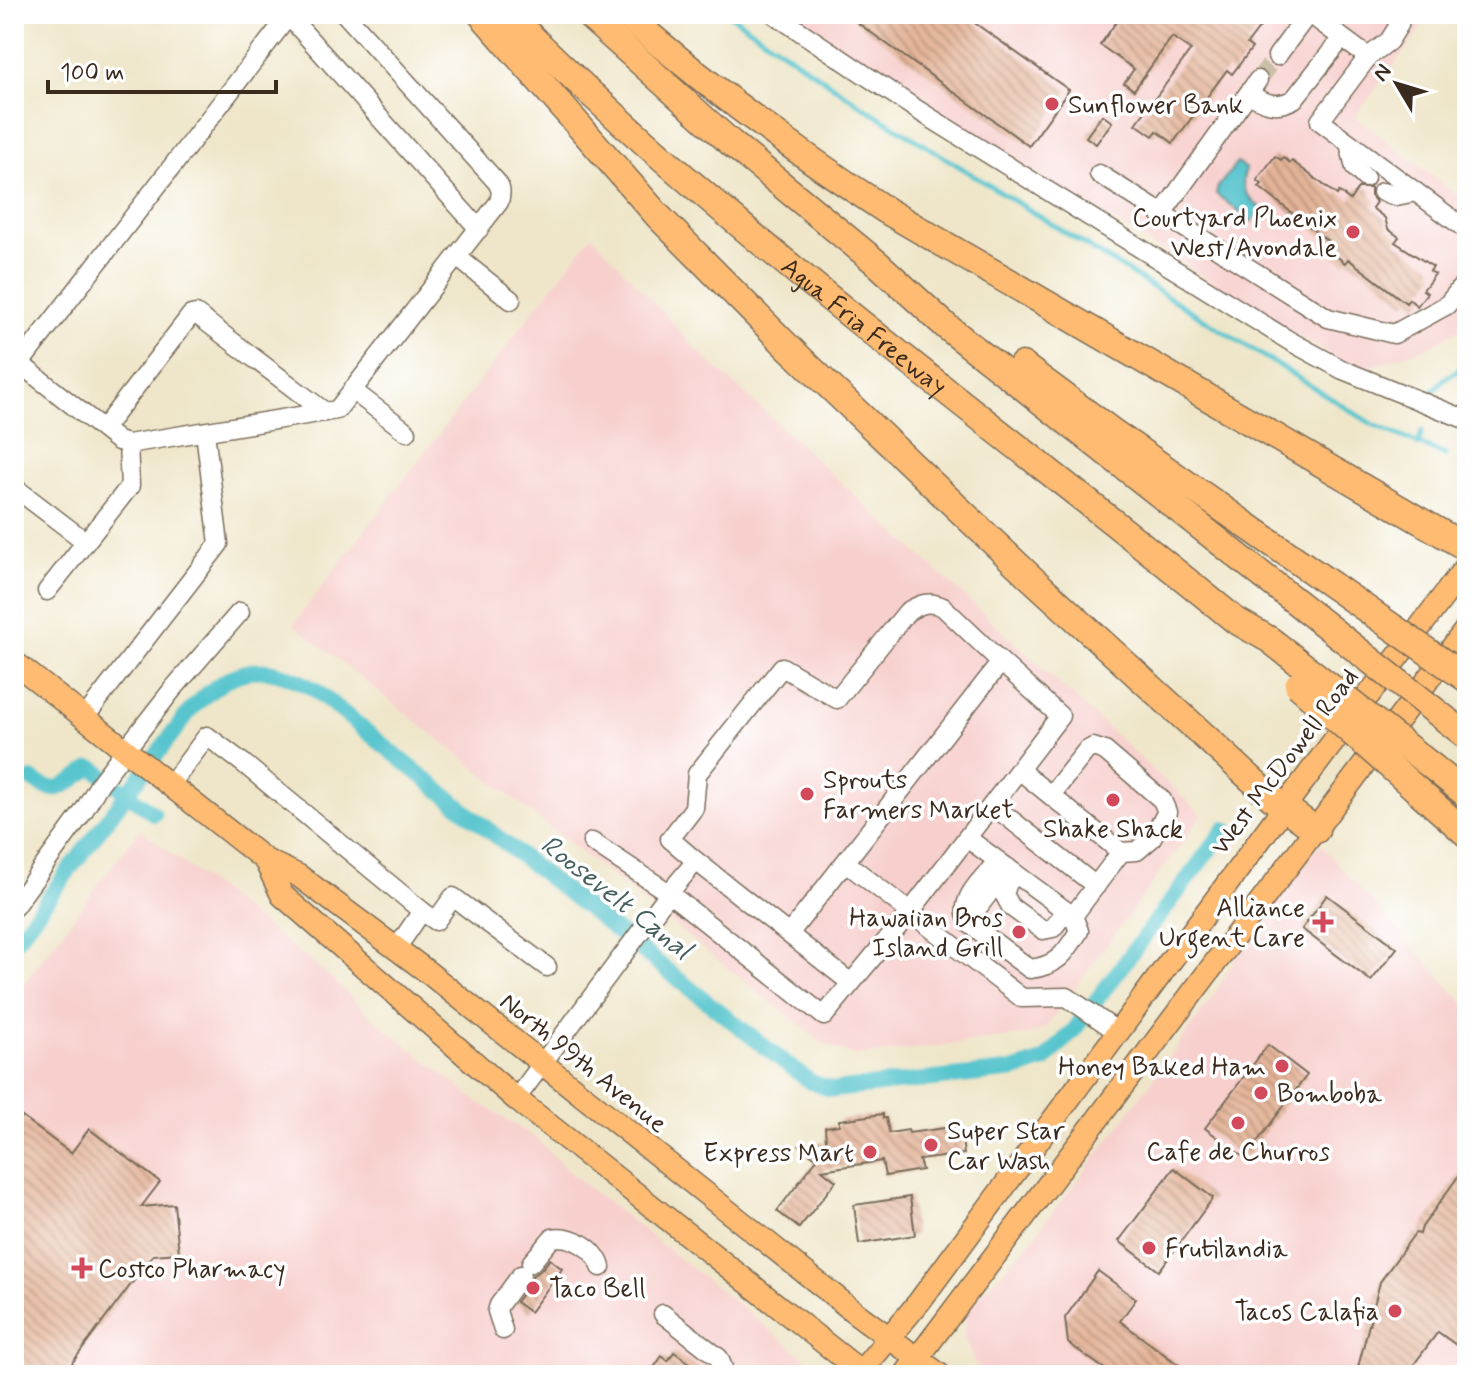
<svg xmlns="http://www.w3.org/2000/svg" width="1481" height="1389" font-family="Mynerve,sans-serif">
  <defs>
    <pattern id="building-back-hatch" width="6" height="6" patternUnits="userSpaceOnUse" patternTransform="scale(2)"><rect width="6" height="6" fill="#e4b498"/><path d="M-1 5l2 2M0 0l6 6M5-1l2 2" fill="none" stroke="#ba937b"/></pattern>
  </defs>
  <rect width="100%" height="100%" fill="#fff"/>
  <filter id="ink" filterUnits="userSpaceOnUse"><feTurbulence type="fractalNoise" baseFrequency=".0125" numOctaves="2"/><feDisplacementMap in="SourceGraphic" scale="16" xChannelSelector="R" yChannelSelector="G"/><feConvolveMatrix kernelMatrix="1 2 1 2 8 2 1 2 1" color-interpolation-filters="sRGB"/></filter>
  <filter id="wash" filterUnits="userSpaceOnUse"><feTurbulence type="fractalNoise" baseFrequency=".006" numOctaves="4" result="noise"/><feDisplacementMap in="SourceGraphic" scale="32" xChannelSelector="R" yChannelSelector="G"/><feGaussianBlur stdDeviation="1.8" result="paint"/><feColorMatrix in="noise" values="0 0 0 0 0 0 0 0 0 0 0 0 0 0 0 0 0 1.4 0 .05"/><feComposite in="paint" operator="in"/></filter>
  <g filter="url(#wash)">
    <rect width="100%" height="100%" fill="#efe6c9"/>
    <g fill="#f7d0ce">
      <polygon points="796,14 1432,14 1355,117 1467,203 1467,320 1460,329 1430,346 1361,370 1347,366 950,120"/>
      <polygon points="592,235 696,349 1202,815 1045,1029 1028,1035 856,1056 824,1044 293,624"/>
      <polygon points="140,829 330,977 370,1016 478,1102 536,1138 568,1171 803,1356 821,1375 14,1375 14,997"/>
      <polygon points="1319,843 1467,1007 1467,1375 987,1375 974,1362 964,1337 967,1314 972,1302 1021,1253 1114,1133 1214,995 1246,940"/>
    </g>
    <path fill="#58c5ce" stroke="#4a7876" stroke-width="2" d="M 1237,163 L 1246,169 C 1238,187 1247,197 1261,208 L 1252,222 L 1216,194 L 1218,187 Z"/>
    <g fill="none" stroke-linecap="round" stroke-linejoin="round">
      <g stroke="#58c5ce" stroke-width="5">
        <polyline points="729,14 859,104 1372,424 1445,455"/>
        <polyline points="1433,391 1444,379 1467,365"/>
        <polyline points="1418,445 1422,431"/>
      </g>
      <g stroke="#58c5ce" stroke-width="16">
        <path d="M 32,779 C 58,800 69,781 91,768 L 95,769 L 154,814"/>
        <path d="M 14,943 L 192,708 C 234,666 263,658 315,690 L 526,860 L 788,1065 L 811,1082 L 833,1090 L 1016,1070 L 1045,1060 L 1074,1030 L 1225,829"/>
      </g>
    </g>
    <g id="blocks">
      <g fill="url(#building-back-hatch)">
        <polygon points="860,14 962,14 1069,90 1029,146 855,21"/>
        <polygon points="1122,14 1203,14 1212,21 1218,14 1270,14 1247,44 1252,48 1232,74 1227,70 1173,143 1157,131 1153,136 1136,124 1191,50 1172,37 1134,90 1124,83 1134,69 1100,45"/>
        <polygon points="1102,115 1112,122 1096,144 1086,137"/>
        <polygon points="1275,156 1281,160 1283,157 1290,163 1292,161 1337,195 1339,192 1350,200 1358,188 1371,188 1371,196 1376,202 1372,208 1385,218 1388,229 1399,237 1395,242 1433,267 1430,271 1435,274 1423,290 1427,293 1417,306 1409,299 1406,303 1348,259 1345,263 1330,251 1334,246 1259,187 1262,184 1257,180"/>
        <polygon points="1327,895 1397,948 1371,981 1302,929"/>
        <polygon points="1268,1045 1307,1075 1245,1158 1205,1128"/>
        <polygon points="14,1111 71,1153 89,1129 160,1182 141,1207 174,1204 179,1253 153,1255 63,1375 14,1375"/>
        <polygon points="883,1114 883,1118 886,1118 889,1133 908,1130 909,1133 960,1126 964,1154 919,1160 922,1170 885,1176 882,1161 822,1170 836,1181 799,1228 777,1211 817,1159 800,1146 826,1142 825,1127 839,1125 839,1120"/>
        <polygon points="1467,1164 1467,1336 1459,1347 1438,1332 1406,1375 1356,1375 1380,1282 1415,1233 1420,1234 1422,1227"/>
        <polygon points="1174,1168 1213,1198 1159,1271 1119,1241"/>
        <polygon points="910,1197 915,1235 859,1244 854,1205"/>
        <polygon points="550,1259 562,1269 530,1312 516,1302 531,1282 533,1275 540,1271"/>
        <polygon points="1098,1271 1136,1299 1120,1321 1192,1375 1113,1375 1068,1343 1065,1318"/>
        <polygon points="674,1352 707,1375 649,1375 662,1356 668,1361"/>
      </g>
    </g>
  </g>
  <g filter="url(#ink)">
    <use href="#blocks" fill-opacity="0" stroke="#7a6c5a" stroke-width="2"/>
    <g fill="none" stroke-linecap="round" stroke-linejoin="round">
      <polyline stroke="#cbc0a7" stroke-width="18" stroke-dasharray="18 9" stroke-linecap="butt" points="1258,80 1277,56"/>
      <defs>
        <g id="minor">
          <polyline points="287,14 479,229"/>
          <polyline points="774,14 916,109 1288,340 1343,370 1467,420"/>
          <polyline points="1310,14 1368,57"/>
          <polyline points="1400,14 1399,25 1389,41 1368,57 1320,121 1467,230"/>
          <polyline points="1277,56 1308,14"/>
          <path d="M 1248,94 C 1265,103 1276,109 1294,99 L 1342,38"/>
          <polyline points="1349,143 1355,168 1365,178"/>
          <polyline points="1099,174 1328,318 1394,334 1447,305 1467,280"/>
          <polyline points="1382,192 1396,196 1416,192"/>
          <polyline points="1161,215 1258,80"/>
          <polyline points="457,257 511,300"/>
          <path d="M 14,359 L 118,441 L 128,444 L 337,410 L 499,202 C 502,192 501,186 494,179 L 345,14"/>
          <polyline points="14,371 290,14"/>
          <polyline points="352,390 407,432"/>
          <polyline points="103,429 191,315 196,314 325,412"/>
          <polyline points="14,487 86,542"/>
          <polyline points="47,591 130,486 128,444"/>
          <polyline points="85,717 219,544 205,432"/>
          <polyline points="1019,770 1121,852 1137,851 1151,839 1167,812 1162,800 1105,751 1093,747 1086,751 1051,795"/>
          <polyline points="171,784 207,736 243,763 422,911"/>
          <polyline points="992,805 1096,886"/>
          <polyline points="967,838 1073,916 1121,852"/>
          <polyline points="592,842 669,893 696,861 851,983"/>
          <path d="M 696,861 L 670,839 L 694,808 L 697,774 L 782,667 L 837,699 L 907,612 C 920,604 929,600 943,607 L 1001,662"/>
          <path d="M 1008,868 L 973,914 L 970,924 L 1030,969 C 1057,966 1065,954 1079,931 L 1073,916"/>
          <polyline points="1016,874 1008,883 1004,894 1011,907 1043,930 1053,928 1066,911"/>
          <polyline points="14,907 83,812 100,783 126,749 172,690 240,612"/>
          <path d="M 969,921 C 956,900 985,876 998,861"/>
          <polyline points="789,934 1001,662 1060,716 910,912 845,862"/>
          <polyline points="396,949 422,911 436,921 453,897 547,967"/>
          <polyline points="516,1099 669,893 824,1016 910,912 1022,998 1067,997 1118,1032"/>
          <path d="M 531,1263 L 552,1238 C 571,1234 595,1248 601,1267"/>
          <polyline points="663,1314 719,1358 723,1368"/>
          <polyline points="503,1330 497,1311 499,1305 521,1275"/>
        </g>
        <g id="major">
          <polyline points="14,662 265,860 299,876 425,970 857,1314 940,1375"/>
          <polyline points="265,860 282,895 516,1099 865,1375"/>
          <polyline points="858,1375 919,1302 1284,807 1467,565"/>
          <polyline points="905,1375 1467,628"/>
        </g>
        <g id="highway">
          <polyline points="481,14 658,216 784,343 1028,575 1272,798 1316,830"/>
          <path id="s1" d="M 508,14 C 731,237 991,420 1235,620 L 1270,640 L 1310,671"/>
          <polyline points="587,14 731,143 878,264 947,327 1333,631"/>
          <path d="M 625,14 C 708,87 795,151 887,211 L 1467,548"/>
          <polyline points="1022,365 1114,433 1352,599"/>
          <polyline points="1434,768 1467,795"/>
          <polyline points="1417,790 1467,834"/>
        </g>
      </defs>
      <use href="#minor" stroke="#7a6c5a" stroke-width="21"/>
      <use href="#major" stroke="#7a6c5a" stroke-width="25"/>
      <use href="#highway" stroke="#7a6c5a" stroke-width="29"/>
      <use href="#minor" stroke="#fff" stroke-width="18"/>
      <use href="#major" stroke="#febb71" stroke-width="22"/>
      <use href="#highway" stroke="#febb71" stroke-width="26"/>
      <defs>
        <g id="highway-bridge">
          <polyline points="1352,599 1467,679"/>
          <polyline points="1333,631 1467,736"/>
          <polyline points="1310,671 1434,768"/>
          <polyline points="1298,685 1417,790"/>
        </g>
      </defs>
      <use href="#highway-bridge" stroke="#7a6c5a" stroke-width="29" stroke-linecap="butt"/>
      <use href="#highway-bridge" stroke="#febb71" stroke-width="26"/>
    </g>
  </g>
  <g fill="#d1495b" stroke="#fff" stroke-width="3">
    <circle cx="1052" cy="104" r="8"/>
    <circle cx="1353" cy="232" r="8"/>
    <circle cx="807" cy="794" r="8"/>
    <circle cx="1113" cy="800" r="8"/>
    <path d="M1319 910h8v8h8v8h-8v8h-8v-8h-8v-8h8z"/>
    <circle cx="1019" cy="932" r="8"/>
    <circle cx="1282" cy="1066" r="8"/>
    <circle cx="1261" cy="1093" r="8"/>
    <circle cx="1238" cy="1123" r="8"/>
    <circle cx="931" cy="1145" r="8"/>
    <circle cx="870" cy="1152" r="8"/>
    <circle cx="1149" cy="1248" r="8"/>
    <path d="M78 1256h8v8h8v8h-8v8h-8v-8h-8v-8h8z"/>
    <circle cx="533" cy="1288" r="8"/>
    <circle cx="1395" cy="1311" r="8"/>
  </g>
  <g text-anchor="middle" stroke-width="7" stroke-linejoin="round" paint-order="stroke">
    <g font-size="26" fill="#3b2a1e" stroke="#fff" text-anchor="start">
      <text x="1068" y="113">Sunflower Bank</text>
      <text x="1337" y="226" text-anchor="end">Courtyard Phoenix<tspan x="1337" dy="30">West/Avondale</tspan></text>
      <text x="823" y="788">Sprouts<tspan x="823" dy="30">Farmers Market</tspan></text>
      <text x="1113" y="837" text-anchor="middle">Shake Shack</text>
      <text x="1305" y="916" text-anchor="end">Alliance<tspan x="1305" dy="30">Urgent Care</tspan></text>
      <text x="1003" y="926" text-anchor="end">Hawaiian Bros<tspan x="1003" dy="30">Island Grill</tspan></text>
      <text x="1266" y="1075" text-anchor="end">Honey Baked Ham</text>
      <text x="1277" y="1102">Bomboba</text>
      <text x="947" y="1139">Super Star<tspan x="947" dy="30">Car Wash</tspan></text>
      <text x="1238" y="1160" text-anchor="middle">Cafe de Churros</text>
      <text x="854" y="1161" text-anchor="end">Express Mart</text>
      <text x="1165" y="1257">Frutilandia</text>
      <text x="98" y="1277">Costco Pharmacy</text>
      <text x="549" y="1297">Taco Bell</text>
      <text x="1379" y="1320" text-anchor="end">Tacos Calafia</text>
    </g>
    <g font-size="26" fill="#3b2a1e" stroke="#fff">
      <text dy="9" stroke="none"><textPath href="#s1" startOffset="474">Agua Fria Freeway</textPath></text>
      <text transform="translate(1284 761) rotate(-53)" y="9">West McDowell Road</text>
      <text transform="translate(584 1062) rotate(39)" y="9">North 99th Avenue</text>
    </g>
    <g font-size="28" font-style="italic" fill="#45605c" stroke="#fff">
      <text transform="translate(617 896) rotate(38)" y="10">Roosevelt Canal</text>
    </g>
  </g>
  <rect width="1481" height="1389" fill="none" stroke="#fff" stroke-width="48"/>
  <g transform="translate(1397 84) rotate(308)" stroke="#ffffff" stroke-width="6" paint-order="stroke">
  <path d="M0-6L14 30L0 20L-14 30Z" fill="#3b2a1e"/>
  <text y="-12" font-size="22" font-weight="bold" text-anchor="middle" fill="#3b2a1e">N</text>
  </g>
  <path d="M48 80v12h228v-12" fill="none" stroke="#3b2a1e" stroke-width="4"/>
  <text x="60" y="80" font-size="24" fill="#3b2a1e" stroke="#ffffff" stroke-width="6" paint-order="stroke">100 m</text>
</svg>
